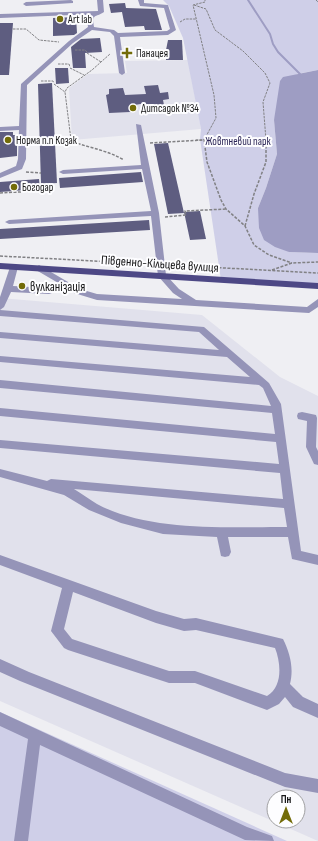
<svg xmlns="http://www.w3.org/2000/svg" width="318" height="841" font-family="'Sofia Sans Condensed',sans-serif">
  <rect width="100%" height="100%" fill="#efeff3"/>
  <g fill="#e1e1ec" fill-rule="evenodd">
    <polygon points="188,60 201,129 72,140 69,88 88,74 127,73 125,61"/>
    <path d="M 0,298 L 202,315 L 280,377 L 318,396 L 318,841 L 0,701 ZM 274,797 L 298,797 L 298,821 L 274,821 Z"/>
  </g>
  <g fill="#cfcfe8">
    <polygon points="163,0 318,0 318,70 297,74 274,120 277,154 266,188 258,208 289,252 318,253 318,286 221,280 200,139 201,129 183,38 169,6"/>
    <polygon points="0,712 287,841 0,841"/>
  </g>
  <polygon fill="#9e9dc3" points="318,70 318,253 289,252 275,247 264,240 259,228 258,208 266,188 277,154 274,120 280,81 283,77"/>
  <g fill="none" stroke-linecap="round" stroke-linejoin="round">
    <polyline stroke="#9e9dc3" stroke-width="2" points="248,0 270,34 273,44 278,52 302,76"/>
  </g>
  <g fill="#5e5d80">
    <polygon points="125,3 126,8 156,9 162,30 145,30 144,26 125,27 122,12 111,13 109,4"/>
    <polygon points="76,17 77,33 74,35 53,36 53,18"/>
    <polygon points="0,23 13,23 9,75 0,75"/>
    <polygon points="100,38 102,52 85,53 86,68 73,68 71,47 81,39"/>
    <polygon points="168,40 182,40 183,60 166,60 166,50"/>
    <polygon points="55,68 68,68 69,83 56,84"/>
    <polygon points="52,83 57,183 41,184 38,84"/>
    <polygon points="158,85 160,93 168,92 169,99 163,100 165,110 147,111 146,103 129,106 130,112 109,113 106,95 109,94 109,89 123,88 125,95 146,94 144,86"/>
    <polygon points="0,132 13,132 13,135 17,135 17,156 0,158"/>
    <polygon points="168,143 184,213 168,214 154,144"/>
    <polygon points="141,172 143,182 60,188 59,178"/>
    <polygon points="39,179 40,189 0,192 0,182"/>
    <polygon points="200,211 206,239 190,240 184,212"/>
    <polygon points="149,220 150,230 0,239 0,229"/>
  </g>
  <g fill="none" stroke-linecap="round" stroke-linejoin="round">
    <g stroke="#818184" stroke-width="1" stroke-dasharray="2.5 1" stroke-linecap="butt">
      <polyline points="316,0 318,2"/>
      <polyline points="194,5 206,9 215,30 243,51 265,73 270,83 263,102 266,140"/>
      <polyline points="180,22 185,19 196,19"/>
      <polyline points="13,29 26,29 39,40 59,42"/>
      <polyline points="75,50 85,50 87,52"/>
      <polyline points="87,53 101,62"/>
      <polyline points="58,64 69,64 70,67"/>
      <polyline points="70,68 84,75"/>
      <polyline points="41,81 53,81 54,83"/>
      <polyline points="54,84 65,92"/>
      <polyline points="71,140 65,92 67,88 92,70 110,54"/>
      <polyline points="196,140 203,140"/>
      <polyline points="204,140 216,118 214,95 193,5 205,2 205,0"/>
    </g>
    <g stroke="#818184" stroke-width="1.5" stroke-dasharray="3 1.5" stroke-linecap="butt">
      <path d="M 71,139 L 71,141 C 89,148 107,150 124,160"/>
      <polyline points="204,139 207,162 221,200 226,209 245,226 254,245 269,255 292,263"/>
      <polyline points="150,143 203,140"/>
      <polyline points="26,172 41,173"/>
      <polyline points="0,193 38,191"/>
      <polyline points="165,217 186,215 185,211 226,209"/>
      <polyline points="245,226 254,194 266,162 266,139"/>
      <polyline points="0,256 151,264"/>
      <polyline points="169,265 318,273"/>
      <polyline points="272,270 292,263 318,262"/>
    </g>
    <g fill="#9594b8" fill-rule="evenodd">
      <polygon points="71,0 73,1 73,3 26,6 23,4 26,2"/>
      <path d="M 97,0 L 103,0 L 104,12 C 95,18 92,13 94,27 L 114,30 L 118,33 L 167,31 L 170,29 L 164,8 L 140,6 L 138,0 L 144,0 L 144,3 L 168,5 L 176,30 L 168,35 L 120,37 L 125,73 L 122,75 L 119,73 L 114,36 L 110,32 L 92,30 L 73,43 L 27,85 L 26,159 L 22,169 L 0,178 L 0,173 L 16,166 L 18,159 L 19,130 L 0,131 L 0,127 L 19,126 L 21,84 L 69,41 L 88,27 L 87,19 L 89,15 L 72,15 L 0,18 L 0,14 L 98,11 Z"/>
      <polygon points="136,124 141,125 159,213 166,275 179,289 196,300 307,307 318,299 318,307 309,313 97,300 74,293 66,288 49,294 11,292 4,307 0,310 0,297 10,267 14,264 18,267 13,286 49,288 60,284 36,270 35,268 39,265 80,289 97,294 182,299 173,293 158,276 151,216 9,224 5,222 9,220 151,211 142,169 63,174 59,172 63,170 141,165"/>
      <path d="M 0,310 L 204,327 L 269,383 L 281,404 L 301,551 L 318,555 L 318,565 L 292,559 L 288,537 L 228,537 L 231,552 L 229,556 L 225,557 L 221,556 L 217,537 L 163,534 L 121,523 L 89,510 L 64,495 L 0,477 L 0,469 L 47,481 L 51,479 L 283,499 L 280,473 L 0,448 L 0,440 L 279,464 L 276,442 L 0,416 L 0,408 L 275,434 L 272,413 L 0,388 L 0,380 L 271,406 L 263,388 L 259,385 L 0,362 L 0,356 L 250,377 L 227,357 L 0,338 L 0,332 L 219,350 L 199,332 L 0,316 ZM 74,489 L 284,508 L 287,527 C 229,527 149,532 97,504 C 89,499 82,494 74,489 Z"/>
      <polygon points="302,412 316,415 317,418 316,447 318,451 318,465 314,464 306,447 307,421 298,419 297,416 298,413"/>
      <path d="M 0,555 L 156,611 L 184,619 L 196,618 L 283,639 C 290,653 294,668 290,684 L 303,697 L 318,704 L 318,718 L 293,707 L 285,697 L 279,704 L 267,710 L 195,683 L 169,683 L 68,650 L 64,648 L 51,631 L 62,588 L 0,565 ZM 73,592 L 156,623 L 184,631 L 196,630 L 275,648 C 281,663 283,687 267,696 L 195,671 L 169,671 L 72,639 L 64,629 Z"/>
      <polygon points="0,659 29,672 285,773 318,779 318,793 285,787 20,681 0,672"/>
      <polygon points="0,712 247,827 272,836 274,841 245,840 40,745 28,841 14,841 28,739 0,726"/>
    </g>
    <polygon fill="#4d4885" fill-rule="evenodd" points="0,263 318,283 318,289 0,269"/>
  </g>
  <g fill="#736c09" stroke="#fdfdff" stroke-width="1.5">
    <circle cx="60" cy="19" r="4"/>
    <path d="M125 47h4v4h4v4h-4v4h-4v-4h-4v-4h4z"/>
    <circle cx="133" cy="108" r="4"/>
    <circle cx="8" cy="140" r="4"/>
    <circle cx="14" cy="187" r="4"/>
    <circle cx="22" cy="286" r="4"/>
  </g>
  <g text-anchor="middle" stroke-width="4" stroke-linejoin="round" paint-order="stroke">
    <g font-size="11" fill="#171718" stroke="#fdfdff" text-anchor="start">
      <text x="68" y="23">Art lab</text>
      <text x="136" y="57">Панацея</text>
      <text x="141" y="112">Дитсадок №34</text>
      <text x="16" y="144">Норма п.п Козак</text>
      <text x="22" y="191">Богодар</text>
    </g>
    <g font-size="11" fill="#2c2657" stroke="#fdfdff">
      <text x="238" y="145">Жовтневий парк</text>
    </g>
    <g font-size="13" fill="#171718" stroke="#fdfdff">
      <text transform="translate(160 263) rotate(4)" y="5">Південно-Кільцева вулиця</text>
    </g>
    <g font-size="13" fill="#171718" stroke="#fdfdff" text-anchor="start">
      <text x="30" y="291">вулканізація</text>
    </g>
  </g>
  <g transform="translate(286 809)"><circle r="19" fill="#fdfdff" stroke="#a1a1a3"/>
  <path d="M0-3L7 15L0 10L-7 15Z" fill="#736c09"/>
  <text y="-6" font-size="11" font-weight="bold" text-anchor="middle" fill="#171718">Пн</text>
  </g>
</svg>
